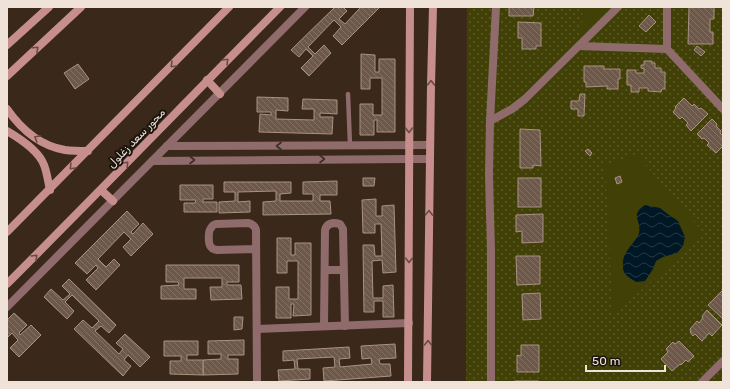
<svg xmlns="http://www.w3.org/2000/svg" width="730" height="389" font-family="Rubik,Vazirmatn,sans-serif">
  <defs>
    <pattern id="grass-dots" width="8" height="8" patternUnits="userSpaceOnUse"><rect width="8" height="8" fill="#414107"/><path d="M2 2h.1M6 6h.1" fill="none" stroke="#5d5c2b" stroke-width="1.8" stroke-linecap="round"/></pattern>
    <pattern id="water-waves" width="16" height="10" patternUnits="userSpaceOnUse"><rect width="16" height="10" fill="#001725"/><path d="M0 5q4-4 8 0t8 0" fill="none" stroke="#263844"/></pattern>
    <pattern id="building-back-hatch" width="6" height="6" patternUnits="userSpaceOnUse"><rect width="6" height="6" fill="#6d5849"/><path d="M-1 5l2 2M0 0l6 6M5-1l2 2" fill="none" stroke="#827063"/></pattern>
  </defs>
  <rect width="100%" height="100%" fill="#3a281a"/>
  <polygon fill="url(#grass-dots)" points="467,7 723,7 723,382 466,382"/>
  <g fill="#414107">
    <polygon points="583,7 606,7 581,33"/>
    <polygon points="636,154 704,233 613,316 605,165"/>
  </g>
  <path fill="url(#water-waves)" d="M 645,205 L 660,208 L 669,215 L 678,221 L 685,237 L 683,246 L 677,253 L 663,257 L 656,261 L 653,269 L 645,281 L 636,282 C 627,276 622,275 623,263 C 623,259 624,255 627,251 C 630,246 635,241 638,236 C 644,221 628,216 645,205 Z"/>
  <g fill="url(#building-back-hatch)" stroke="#a99282">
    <polygon points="335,7 343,7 347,11 339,19 345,24 361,7 380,7 342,45 333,36 341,27 334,20 308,47 315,54 324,45 331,53 309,76 301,68 313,56 306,49 299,57 291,50"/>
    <polygon points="509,7 534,7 533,16 509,16"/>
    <polygon points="689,7 714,7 714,19 710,19 710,32 713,32 713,44 688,44"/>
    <polygon points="649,15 656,22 646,32 639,26"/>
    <polygon points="518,22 541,23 541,46 536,46 536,49 522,49 522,38 518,38"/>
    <polygon points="697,46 705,52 701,56 694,50"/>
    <polygon points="361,54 375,55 375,72 379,72 379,59 395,59 395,132 377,132 377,120 374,120 374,135 360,135 360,104 373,104 373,115 382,115 382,78 370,78 370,89 361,89"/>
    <polygon points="644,61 652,61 652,63 655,63 655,68 661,68 661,72 665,72 665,89 662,89 661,92 648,91 648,88 639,88 639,92 631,92 631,85 627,85 627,70 636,70 636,73 644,73 644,69 641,68 641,65 644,65"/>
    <polygon points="78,64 89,79 75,89 64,73"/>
    <polygon points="584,66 604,66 604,69 620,69 620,79 618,79 618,89 607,89 607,86 586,87 586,82 584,82"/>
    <polygon points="580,94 585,94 584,116 578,116 578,109 571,109 571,101 579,101"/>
    <polygon points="257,97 288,98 288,111 276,110 276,119 314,120 314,109 302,109 303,99 337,100 337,114 320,113 320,117 333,117 332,134 259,132 260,114 271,115 271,112 257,112"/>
    <polygon points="684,98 692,106 694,104 699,109 701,108 708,114 691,131 686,125 688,123 682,117 680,119 673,112 676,108 675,107"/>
    <polygon points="712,119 717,124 716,126 721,131 720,133 723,136 723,146 716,153 707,145 709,143 704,138 702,139 697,134"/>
    <polygon points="520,129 540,130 541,166 533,165 533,168 520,168"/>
    <polygon points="588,149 592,153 590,156 585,151"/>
    <polygon points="620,176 622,182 617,184 615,178"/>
    <polygon points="363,178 375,178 374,186 363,186"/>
    <rect x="518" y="178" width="23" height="29"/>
    <polygon points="337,181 337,195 320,195 320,201 330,201 331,214 263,215 263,202 276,201 276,191 238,192 238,202 250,201 250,212 219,213 219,202 235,201 235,192 224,192 224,182 291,182 291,193 280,194 280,201 313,201 313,194 303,194 303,182"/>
    <polygon points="180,185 213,185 213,199 203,199 203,202 217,202 217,212 184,212 184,203 195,203 196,200 180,200"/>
    <polygon points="376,199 376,216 382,216 382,206 394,205 396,272 383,273 382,260 372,261 373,298 383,298 383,286 393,285 394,317 383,317 383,301 374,301 374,312 364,312 363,245 374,245 375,256 382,256 381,224 375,224 375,233 363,233 362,200"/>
    <polygon points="127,211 139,224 131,232 133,234 143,223 153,234 131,256 123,247 131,239 124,232 98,259 106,267 114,259 120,265 96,290 86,280 98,268 96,265 87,274 75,263"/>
    <polygon points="543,214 543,242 522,243 522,231 516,232 516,215"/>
    <polygon points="277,238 291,238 291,255 295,255 295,243 311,243 311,315 293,316 294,304 291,304 291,318 276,318 276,287 289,287 289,299 298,299 298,261 287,261 287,273 277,273"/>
    <polygon points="516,256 540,256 540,284 517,285"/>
    <polygon points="166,265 239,265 239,282 227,282 227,285 241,285 242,299 211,300 210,287 222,287 222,278 184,278 184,289 196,289 196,299 161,299 161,286 179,285 178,282 166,282"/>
    <polygon points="69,279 116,325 109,333 101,326 95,331 119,354 123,349 116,343 125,334 150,357 140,367 128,355 124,360 131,366 123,376 74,329 83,320 92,328 99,321 72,295 65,302 74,311 67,319 44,297 51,289 63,300 70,294 62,286"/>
    <polygon points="723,290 723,319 708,305"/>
    <polygon points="540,293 541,319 523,320 522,294"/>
    <polygon points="707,310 722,325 712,336 709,333 702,341 695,334 693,336 690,332 691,331 690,329 697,321 699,323 703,318 702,316"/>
    <polygon points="14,313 27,325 19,333 20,335 31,325 41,335 19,357 10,348 18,340 12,333 7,338 7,320"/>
    <polygon points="234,317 243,317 242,329 234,330"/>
    <polygon points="244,340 244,355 228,355 228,359 238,359 238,374 203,375 203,360 221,359 221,354 208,354 208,341"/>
    <polygon points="164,341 198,341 198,355 187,355 187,360 203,360 203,375 170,374 170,361 181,361 181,356 164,356"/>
    <polygon points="679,341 694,356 688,362 686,360 681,365 680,364 672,371 661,359 668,352 666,349 673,342 675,344"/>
    <polygon points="395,344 396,358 379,359 380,364 390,364 391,376 324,381 323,368 335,367 334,357 297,359 298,369 310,369 310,379 279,381 278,370 295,369 294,360 283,361 283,351 349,347 350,358 339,359 340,367 372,364 371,358 362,359 361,346"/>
    <polygon points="521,345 539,345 539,372 517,372 517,355 521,356"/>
    <rect x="515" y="381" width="23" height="1"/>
  </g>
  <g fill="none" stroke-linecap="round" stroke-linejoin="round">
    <polyline stroke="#8f6b6b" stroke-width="4.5" points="348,94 350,145"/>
    <g stroke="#8f6b6b" stroke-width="8">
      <polyline points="667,7 667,49 723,109"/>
      <polyline points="579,46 667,49"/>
      <polyline points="490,121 512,109 525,99 618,7"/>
      <polyline points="167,146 430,145"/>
      <polyline points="153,161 409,159 430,159"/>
      <path d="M 256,249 L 217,250 C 214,249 213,250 211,247 C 208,244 208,231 211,228 C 213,225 213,225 216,224 L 248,223 C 253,224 255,226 256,230 L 257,382"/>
      <polyline points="325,270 343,270"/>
      <polyline points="7,307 305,7"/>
      <path d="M 324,326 L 325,230 C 327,223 333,222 340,224 L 343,229 L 345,326"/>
      <polyline points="257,329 409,323"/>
      <polyline points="491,382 491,251 489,175 490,121 496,7"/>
      <polyline points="702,382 723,361"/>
    </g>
    <g stroke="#c78e8e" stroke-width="8">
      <polyline points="7,45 49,7"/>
      <polyline points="7,76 81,7"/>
      <polyline points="207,80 220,94"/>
      <path d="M 7,109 C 21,129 41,146 65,150 C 73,151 80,151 88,151"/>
      <path d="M 7,131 C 19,138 39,151 44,165 C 47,172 48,182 50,190"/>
      <polyline points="101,190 113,201"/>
      <polyline points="7,232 229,7"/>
      <path d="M 7,284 C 99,192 189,99 280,7"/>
      <polyline points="408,382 410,7"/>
      <polyline points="427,382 431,85 433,7"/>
    </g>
  </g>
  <defs><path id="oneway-chevron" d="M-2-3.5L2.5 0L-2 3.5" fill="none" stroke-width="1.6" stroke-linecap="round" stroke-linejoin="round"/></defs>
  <g stroke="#684a47">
    <use href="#oneway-chevron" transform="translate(36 49) rotate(-43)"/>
    <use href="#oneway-chevron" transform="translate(226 61) rotate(-45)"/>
    <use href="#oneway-chevron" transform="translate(173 65) rotate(135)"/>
    <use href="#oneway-chevron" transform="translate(431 83) rotate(-89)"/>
    <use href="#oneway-chevron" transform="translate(409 130) rotate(90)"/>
    <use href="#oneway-chevron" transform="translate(37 138) rotate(-149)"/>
    <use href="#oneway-chevron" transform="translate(126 164) rotate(-46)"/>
    <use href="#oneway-chevron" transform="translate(72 167) rotate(135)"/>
    <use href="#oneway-chevron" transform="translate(429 213) rotate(-89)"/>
    <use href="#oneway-chevron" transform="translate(35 257) rotate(-45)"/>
    <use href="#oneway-chevron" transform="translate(409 260) rotate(90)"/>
    <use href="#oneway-chevron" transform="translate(428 343) rotate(-89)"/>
  </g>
  <g stroke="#3e2d29">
    <use href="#oneway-chevron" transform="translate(279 146) rotate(180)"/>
    <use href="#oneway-chevron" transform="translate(322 159)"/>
    <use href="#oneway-chevron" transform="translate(192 160)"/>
  </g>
  <g text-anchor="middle" stroke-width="4" stroke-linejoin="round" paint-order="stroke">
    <g font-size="11" fill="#eee2d9" stroke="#1b130d">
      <text transform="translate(136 138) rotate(-46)" y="4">محور سعد زغلول</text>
    </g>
  </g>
  <rect width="730" height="389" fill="none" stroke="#eee2d9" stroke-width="16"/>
  <path d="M586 365v6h79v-6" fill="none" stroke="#eee2d9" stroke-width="2"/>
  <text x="592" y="365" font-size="12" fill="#eee2d9" stroke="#1b130d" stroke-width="3" paint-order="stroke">50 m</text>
</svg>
